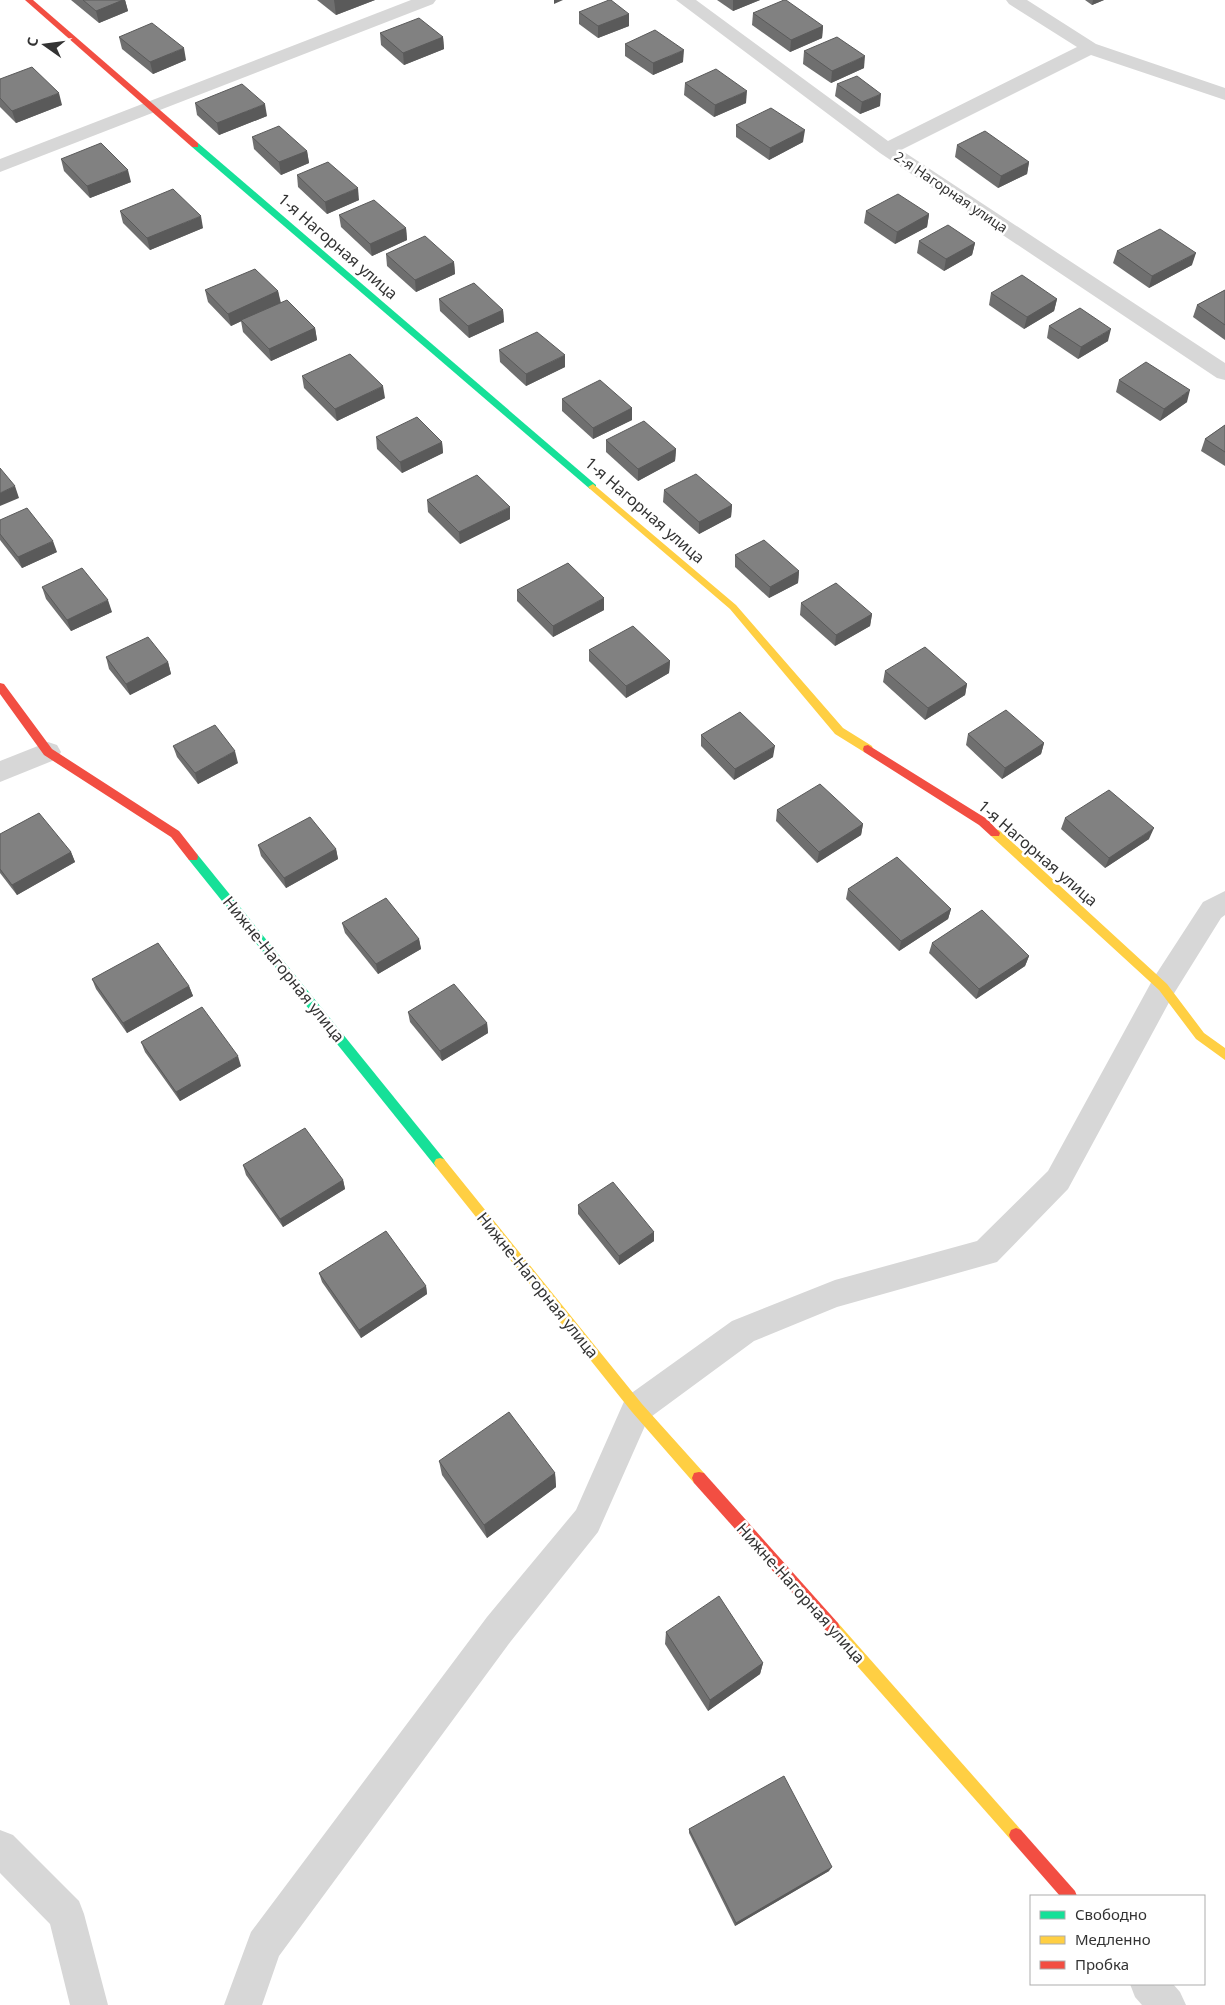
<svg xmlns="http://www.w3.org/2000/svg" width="1225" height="2005" font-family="'Noto Sans',sans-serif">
  <rect width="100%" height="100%" fill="#fff"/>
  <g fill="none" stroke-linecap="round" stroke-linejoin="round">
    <polygon fill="#d7d7d7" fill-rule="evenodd" points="48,742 57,745 61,752 57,759 0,782 0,761"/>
    <g fill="#d7d7d7" fill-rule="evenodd">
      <polygon points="411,0 436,0 433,4 0,172 0,159"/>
      <polygon points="676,0 696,0 888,141 1077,47 1009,4 1006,0 1027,0 1096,44 1225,88 1225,100 1091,55 901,150 1225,363 1225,380 1217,378 880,153"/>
      <polygon points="1225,891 1225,915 1221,918 1173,995 1068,1189 997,1262 837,1307 754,1341 648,1419 598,1532 511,1641 279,1956 262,2005 224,2005 251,1932 487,1617 576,1510 626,1397 732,1321 835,1280 977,1241 1048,1171 1153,979 1203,902"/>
      <polygon points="0,1830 13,1835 79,1901 84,1914 108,2005 70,2005 50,1924 0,1873"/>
      <polygon points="1130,1984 1173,1984 1180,1992 1186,2005 1142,2005 1135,1997"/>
    </g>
    <g fill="#16e098" fill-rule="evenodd">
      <polygon points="192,143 198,143 596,485 596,489 590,489 192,147"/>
      <polygon points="193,853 197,854 444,1159 446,1163 444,1167 440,1168 436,1167 189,860 188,857 189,854"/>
    </g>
    <g fill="#ffcf43" fill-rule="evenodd">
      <polygon points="593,484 736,605 843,728 872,746 873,749 872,752 864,752 835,734 730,609 590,489 588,487"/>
      <polygon points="995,829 999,830 1167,984 1204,1033 1225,1048 1225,1060 1196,1039 1159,990 991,836 990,833 991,830"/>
      <polygon points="440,1158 444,1159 642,1404 704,1473 706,1478 704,1483 699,1484 694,1483 632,1412 436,1167 434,1163 436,1159"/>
      <polygon points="833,1621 838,1623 1021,1830 1023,1835 1021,1840 1016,1842 1011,1840 828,1633 826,1628 828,1623"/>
    </g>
    <g fill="#f24e42" fill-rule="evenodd">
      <polygon points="25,0 33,0 198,143 198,147 192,147"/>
      <polygon points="0,683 4,684 52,749 179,831 197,854 198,857 197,860 189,860 171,837 44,755 0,694"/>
      <polygon points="868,745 987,819 1000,833 999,836 991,836 979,825 864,752 863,749 864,746"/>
      <polygon points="699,1472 704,1473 838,1623 840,1628 838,1633 833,1635 828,1633 694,1483 692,1478 694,1473"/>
      <polygon points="1016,1828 1021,1830 1075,1891 1077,1896 1060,1896 1011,1840 1009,1835 1011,1830"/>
    </g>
  </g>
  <g fill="#6f6f6f">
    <polygon points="71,0 125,0 128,11 99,23"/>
    <polygon points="317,0 375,0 336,15"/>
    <polygon points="717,0 760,0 733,11"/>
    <polygon points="1085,0 1104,0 1092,5"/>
    <polygon points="579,12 629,14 629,26 598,38 579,24"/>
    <polygon points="753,13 823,26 822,38 790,52 752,25"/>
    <polygon points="380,33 443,37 444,49 404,65 381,45"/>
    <polygon points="119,37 186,60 153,74 122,49"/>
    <polygon points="625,44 683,62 653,75 625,56"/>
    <polygon points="804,51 864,68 831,83 803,64"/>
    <polygon points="0,79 62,105 16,123 0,107"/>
    <polygon points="685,83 746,103 714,117 684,95"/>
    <polygon points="837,84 880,106 860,114 835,96"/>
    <polygon points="195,103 267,116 219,135 197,115"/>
    <polygon points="736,125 803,142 769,160 736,137"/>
    <polygon points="252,137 307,151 309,163 281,175 254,149"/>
    <polygon points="957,145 1029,162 1027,174 998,188 955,157"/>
    <polygon points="61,159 131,182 90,198 64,171"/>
    <polygon points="297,175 359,200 327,214 298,187"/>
    <polygon points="120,211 203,228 150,250 123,223"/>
    <polygon points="866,211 929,214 927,227 895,244 864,223"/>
    <polygon points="339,215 406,228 407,240 372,256 341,227"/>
    <polygon points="919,241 975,243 972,255 944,271 917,253"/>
    <polygon points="1117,251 1192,265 1149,288 1113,263"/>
    <polygon points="386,254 454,262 455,274 416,292 387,266"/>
    <polygon points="205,290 278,291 280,303 315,328 317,340 271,361 243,332 241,321 231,326 208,302"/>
    <polygon points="1225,290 1225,340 1193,317 1197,305"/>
    <polygon points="991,293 1057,299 1054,311 1024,329 989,305"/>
    <polygon points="439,299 503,310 504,322 469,338 440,311"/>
    <polygon points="1049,326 1108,341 1078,359 1047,338"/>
    <polygon points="499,350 565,367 526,386 500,362"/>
    <polygon points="302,376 385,398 337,421 304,388"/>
    <polygon points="1119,380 1187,402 1160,421 1116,392"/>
    <polygon points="562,399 632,408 632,420 593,439 562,411"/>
    <polygon points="1225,425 1225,466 1201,451 1205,439"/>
    <polygon points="376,437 442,442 443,453 402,473 377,449"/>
    <polygon points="606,440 676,449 675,461 638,481 606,452"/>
    <polygon points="664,490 732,505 731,517 699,534 663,502"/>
    <polygon points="427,500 510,519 460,544 428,512"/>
    <polygon points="0,520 57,552 22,568 0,540"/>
    <polygon points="735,555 799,571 798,583 769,598 735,567"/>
    <polygon points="42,587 112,612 71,631 46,599"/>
    <polygon points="517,590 604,610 553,637 517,601"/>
    <polygon points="801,603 872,614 870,626 835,646 800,615"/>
    <polygon points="589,650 670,661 669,673 626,698 589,661"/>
    <polygon points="106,657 168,662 171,674 130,695 109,669"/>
    <polygon points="885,671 967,684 965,695 925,720 883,682"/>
    <polygon points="968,734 1044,743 1041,754 1002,779 966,745"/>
    <polygon points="701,735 773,757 734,780 701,746"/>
    <polygon points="173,746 238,763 198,784 177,757"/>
    <polygon points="777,810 863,824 861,835 817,863 776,821"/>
    <polygon points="1065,818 1149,839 1105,868 1061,829"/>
    <polygon points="0,834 71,852 75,862 17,895 0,873"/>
    <polygon points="258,845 336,849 338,859 286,888 261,856"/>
    <polygon points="848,889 951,909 948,919 899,951 846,899"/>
    <polygon points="342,923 419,939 421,949 378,974 345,933"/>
    <polygon points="932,943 1029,956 1025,966 976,999 929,953"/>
    <polygon points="92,979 189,986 193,996 127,1033 96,989"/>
    <polygon points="408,1012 487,1023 488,1033 442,1061 410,1022"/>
    <polygon points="141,1042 241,1066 180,1101 145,1052"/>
    <polygon points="243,1165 343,1180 345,1189 283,1227 246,1175"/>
    <polygon points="578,1205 654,1232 654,1241 619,1265 578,1214"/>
    <polygon points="319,1273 426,1286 427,1294 361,1338 322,1282"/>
    <polygon points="439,1461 555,1473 556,1487 487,1538 442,1475"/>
    <polygon points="666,1632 763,1663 760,1674 708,1711 665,1644"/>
    <polygon points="689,1829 829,1871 735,1926 689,1833"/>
  </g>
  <g fill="#5a5a5a">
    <polygon points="123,0 125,0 128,11 99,23 96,11"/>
    <polygon points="334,0 375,0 336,15"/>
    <polygon points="554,0 563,0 554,4"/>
    <polygon points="733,0 760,0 733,11"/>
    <polygon points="1093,0 1104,0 1092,5"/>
    <polygon points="629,14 629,26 598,38 598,26"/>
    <polygon points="823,26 822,38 790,52 791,40"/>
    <polygon points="443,37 444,49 404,65 403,53"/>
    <polygon points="184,48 186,60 153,74 150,62"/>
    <polygon points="684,50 683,62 653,75 653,63"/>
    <polygon points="865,56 864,68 831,83 832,71"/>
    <polygon points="747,91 746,103 714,117 715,105"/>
    <polygon points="59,93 62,105 16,123 12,111"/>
    <polygon points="881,94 880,106 860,114 862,102"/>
    <polygon points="265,104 267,116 219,135 217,123"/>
    <polygon points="805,130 803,142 769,160 770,148"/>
    <polygon points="307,151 309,163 281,175 279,162"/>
    <polygon points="1029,162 1027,174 998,188 1001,176"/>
    <polygon points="128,170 131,182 90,198 87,186"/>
    <polygon points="358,188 359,200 327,214 325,202"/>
    <polygon points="929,214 927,227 895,244 897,232"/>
    <polygon points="201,216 203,228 150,250 147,238"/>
    <polygon points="406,228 407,240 372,256 370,244"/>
    <polygon points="975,243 972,255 944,271 946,259"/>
    <polygon points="1196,253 1192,265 1149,288 1152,276"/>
    <polygon points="454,262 455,274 416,292 415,280"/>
    <polygon points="278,291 281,303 231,326 228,314"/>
    <polygon points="1057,299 1054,311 1024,329 1027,317"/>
    <polygon points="503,310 504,322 469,338 468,326"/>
    <polygon points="315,328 317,340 271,361 269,349"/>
    <polygon points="1111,329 1108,341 1078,359 1081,347"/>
    <polygon points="565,355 565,367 526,386 526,374"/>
    <polygon points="383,386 385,398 337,421 335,409"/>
    <polygon points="1190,390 1187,402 1160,421 1164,409"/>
    <polygon points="632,408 632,420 593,439 593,428"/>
    <polygon points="442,442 443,453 402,473 400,462"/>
    <polygon points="676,449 675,461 638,481 638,469"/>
    <polygon points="15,486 19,498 0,506 0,493"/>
    <polygon points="732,505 731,517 699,534 699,522"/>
    <polygon points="510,507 510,519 460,544 459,532"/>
    <polygon points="53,541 57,552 22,568 18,557"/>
    <polygon points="799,571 798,583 769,598 770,587"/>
    <polygon points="604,598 604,610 553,637 553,626"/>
    <polygon points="108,600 112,612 71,631 67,620"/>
    <polygon points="872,614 870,626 835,646 836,635"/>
    <polygon points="670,661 669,673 626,698 626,686"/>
    <polygon points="168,662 171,674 130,695 126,684"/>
    <polygon points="967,684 965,695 925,720 928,708"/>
    <polygon points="1044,743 1041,754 1002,779 1005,768"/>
    <polygon points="775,746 773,757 734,780 735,769"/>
    <polygon points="235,751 238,763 198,784 195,773"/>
    <polygon points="863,824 861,835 817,863 819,852"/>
    <polygon points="1154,828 1149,839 1105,868 1109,858"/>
    <polygon points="336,849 338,859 286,888 284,878"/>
    <polygon points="71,852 75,862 17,895 12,885"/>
    <polygon points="951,909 948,919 899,951 901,941"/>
    <polygon points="419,939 421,949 378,974 376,964"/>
    <polygon points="1029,956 1025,966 976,999 979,989"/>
    <polygon points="189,986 193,996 127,1033 123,1023"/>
    <polygon points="487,1023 488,1033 442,1061 440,1051"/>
    <polygon points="238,1056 241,1066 180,1101 176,1092"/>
    <polygon points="343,1180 345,1189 283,1227 280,1219"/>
    <polygon points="654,1232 654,1241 619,1265 619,1256"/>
    <polygon points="426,1286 427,1294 361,1338 359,1330"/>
    <polygon points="555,1473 556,1487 487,1538 484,1525"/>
    <polygon points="763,1663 760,1674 708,1711 710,1700"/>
    <polygon points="832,1867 829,1871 735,1926 736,1923"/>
  </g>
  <g fill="#818181" stroke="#5a5a5a">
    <polygon points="83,0 123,0 96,11"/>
    <polygon points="609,0 611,0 629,14 598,26 579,12"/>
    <polygon points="784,0 786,0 823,26 791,40 753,13"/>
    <polygon points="419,18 443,37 403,53 380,33"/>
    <polygon points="152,23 184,48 150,62 119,37"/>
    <polygon points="655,30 684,50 653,63 625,44"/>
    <polygon points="837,37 865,56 832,71 804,51"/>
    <polygon points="32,67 59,93 12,111 0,98 0,79"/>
    <polygon points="716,69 747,91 715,105 685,83"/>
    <polygon points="857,76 881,94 862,102 837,84"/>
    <polygon points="242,84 265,104 217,123 195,103"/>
    <polygon points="771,108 805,130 770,148 736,125"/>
    <polygon points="279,126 307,151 279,162 252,137"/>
    <polygon points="985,131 1029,162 1001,176 957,145"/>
    <polygon points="101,143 128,170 87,186 61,159"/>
    <polygon points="328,162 358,188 325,202 297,175"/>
    <polygon points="173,189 201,216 147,238 120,211"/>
    <polygon points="898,194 929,214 897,232 866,211"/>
    <polygon points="374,200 406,228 370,244 339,215"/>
    <polygon points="948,225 975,243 946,259 919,241"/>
    <polygon points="1160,229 1196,253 1152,276 1117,251"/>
    <polygon points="425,236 454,262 415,280 386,254"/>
    <polygon points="255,269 278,291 228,314 205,290"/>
    <polygon points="1022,275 1057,299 1027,317 991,293"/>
    <polygon points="474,283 503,310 468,326 439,299"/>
    <polygon points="1225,290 1225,325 1197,305"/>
    <polygon points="287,300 315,328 269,349 241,320"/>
    <polygon points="1080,308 1111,329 1081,347 1049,326"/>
    <polygon points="537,332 565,355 526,374 499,350"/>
    <polygon points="350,354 383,386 335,409 302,376"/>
    <polygon points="1146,362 1190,390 1164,409 1119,380"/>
    <polygon points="600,380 632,408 593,428 562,399"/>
    <polygon points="417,417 442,442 400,462 376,437"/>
    <polygon points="644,421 676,449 638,469 606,440"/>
    <polygon points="1225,425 1225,452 1205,439"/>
    <polygon points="0,468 15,486 0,493"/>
    <polygon points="696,474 732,505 699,522 664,490"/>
    <polygon points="477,475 510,507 459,532 427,500"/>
    <polygon points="27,508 53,541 18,557 0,534 0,520"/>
    <polygon points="764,540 799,571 770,587 735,555"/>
    <polygon points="568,563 604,598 553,626 517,590"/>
    <polygon points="82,568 108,600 67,620 42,587"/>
    <polygon points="836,583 872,614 836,635 801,603"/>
    <polygon points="633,626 670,661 626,686 589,650"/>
    <polygon points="148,637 168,662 126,684 106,657"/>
    <polygon points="925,647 967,684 928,708 885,671"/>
    <polygon points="1006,710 1044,743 1005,768 968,734"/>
    <polygon points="740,712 775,746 735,769 701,735"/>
    <polygon points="215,725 235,751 195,773 173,746"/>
    <polygon points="820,784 863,824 819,852 777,810"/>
    <polygon points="1109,790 1154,828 1109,858 1065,818"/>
    <polygon points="39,813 71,852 12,885 0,869 0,834"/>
    <polygon points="310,817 336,849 284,878 258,845"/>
    <polygon points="897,857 951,909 901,941 848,889"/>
    <polygon points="386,898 419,939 376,964 342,923"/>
    <polygon points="982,910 1029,956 979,989 932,943"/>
    <polygon points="158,943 189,986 123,1023 92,979"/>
    <polygon points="454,984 487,1023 440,1051 408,1012"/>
    <polygon points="202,1007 238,1056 176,1092 141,1042"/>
    <polygon points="305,1128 343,1180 280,1219 243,1165"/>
    <polygon points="613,1182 654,1232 619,1256 578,1205"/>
    <polygon points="386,1231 426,1286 359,1330 319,1273"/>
    <polygon points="509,1412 555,1473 484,1525 439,1461"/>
    <polygon points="719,1596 763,1663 710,1700 666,1632"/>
    <polygon points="784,1776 832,1867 736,1923 689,1829"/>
  </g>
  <g text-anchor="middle" stroke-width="5" stroke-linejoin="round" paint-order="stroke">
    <g font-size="14" fill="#333" stroke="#fff">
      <text transform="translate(951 192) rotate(34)" y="5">2-я Нагорная улица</text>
    </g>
    <g font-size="16" fill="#333" stroke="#fff">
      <text transform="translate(338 246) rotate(41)" y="6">1-я Нагорная улица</text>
      <text transform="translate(645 510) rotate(41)" y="6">1-я Нагорная улица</text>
      <text transform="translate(1038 853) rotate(41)" y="6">1-я Нагорная улица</text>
      <text transform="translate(284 969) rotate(51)" y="6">Нижне-Нагорная улица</text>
      <text transform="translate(538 1285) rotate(51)" y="6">Нижне-Нагорная улица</text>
      <text transform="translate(801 1593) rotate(48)" y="6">Нижне-Нагорная улица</text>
    </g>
  </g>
  <rect x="1030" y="1895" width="175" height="90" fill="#ffffff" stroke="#adadad"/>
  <rect x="1040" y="1911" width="25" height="8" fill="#16e098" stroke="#adadad"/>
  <text x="1075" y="1920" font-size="15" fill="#333333">Свободно</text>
  <rect x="1040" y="1936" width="25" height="8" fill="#ffcf43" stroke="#adadad"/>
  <text x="1075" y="1945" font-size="15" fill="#333333">Медленно</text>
  <rect x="1040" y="1961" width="25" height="8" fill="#f24e42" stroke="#adadad"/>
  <text x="1075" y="1970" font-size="15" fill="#333333">Пробка</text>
  <g transform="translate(45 45) rotate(284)" stroke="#ffffff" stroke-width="4" paint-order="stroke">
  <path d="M0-4L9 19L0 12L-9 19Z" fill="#333333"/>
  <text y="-8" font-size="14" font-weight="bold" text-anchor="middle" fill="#333333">С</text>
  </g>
</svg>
